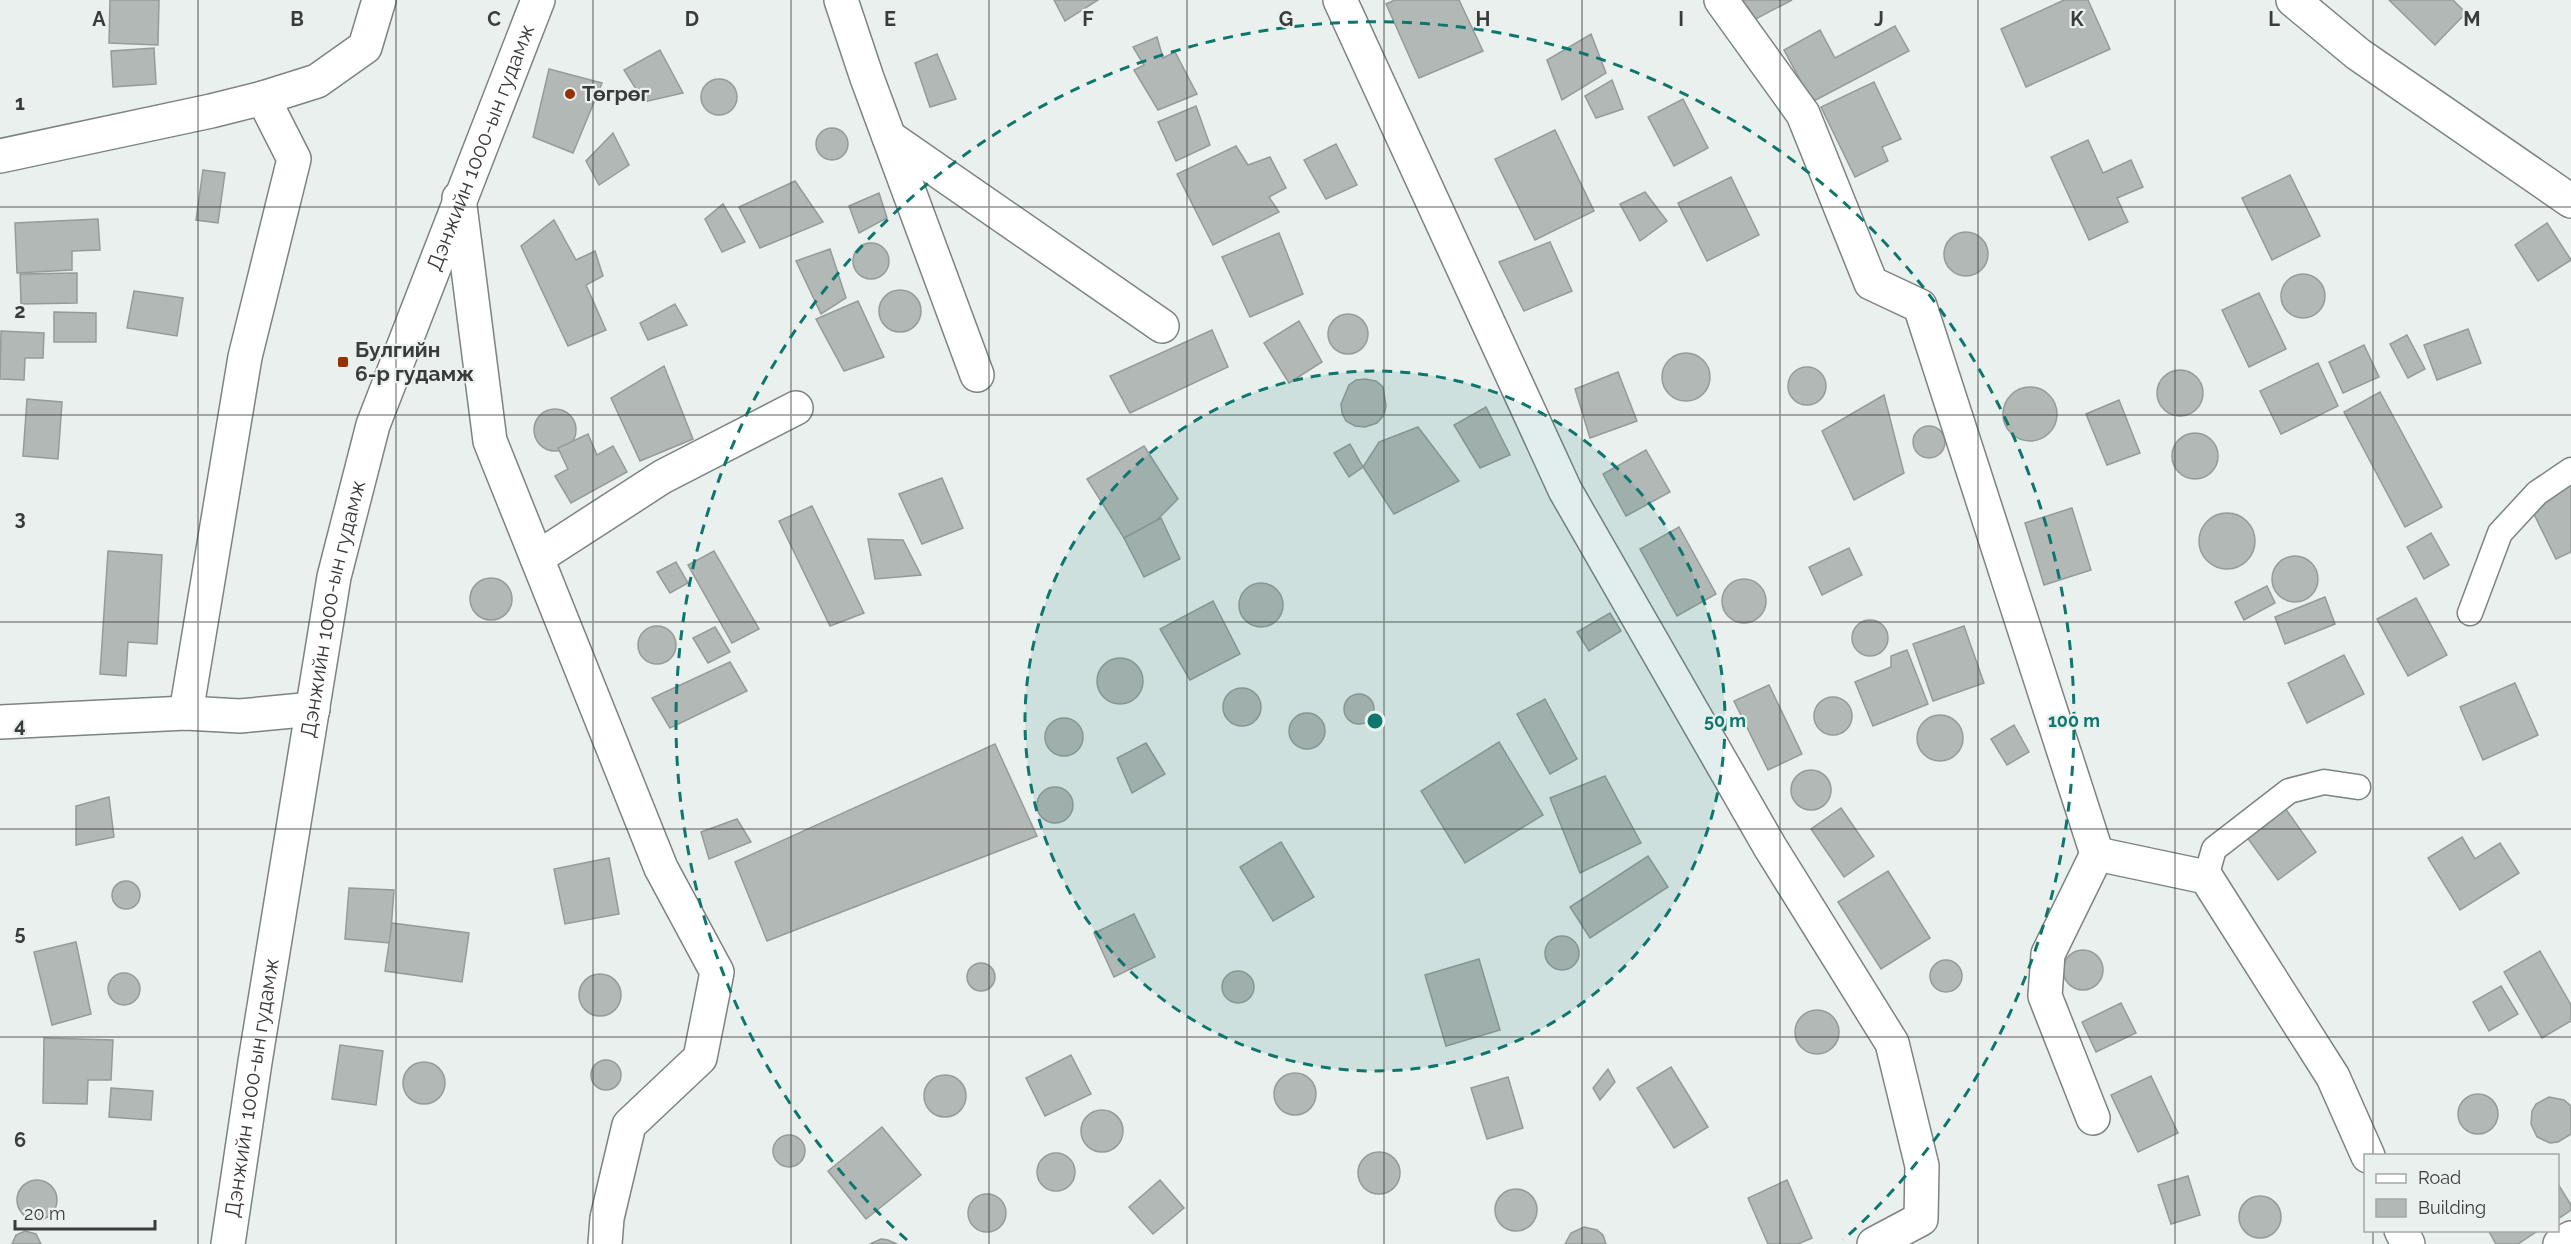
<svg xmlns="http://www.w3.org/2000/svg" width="2571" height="1244" font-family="Raleway,sans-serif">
  <rect width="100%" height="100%" fill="#e9f0ed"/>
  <g fill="#b2b8b5" stroke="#959b98" stroke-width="1.5">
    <polygon points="110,0 159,0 158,45 109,43"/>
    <polygon points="1054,0 1098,0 1065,21"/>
    <polygon points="1395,0 1459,0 1483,51 1419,78 1386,4"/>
    <polygon points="1735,0 1792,0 1748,23"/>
    <polygon points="2064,0 2088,0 2110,49 2026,87 2001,29"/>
    <polygon points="2389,0 2453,0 2466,13 2435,45"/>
    <polygon points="1895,26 1909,51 1812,102 1784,50 1820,30 1835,58"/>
    <polygon points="1591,34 1606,73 1562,100 1547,60"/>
    <polygon points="1157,37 1163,58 1175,52 1197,94 1158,110 1134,70 1144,65 1133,47"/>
    <polygon points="154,48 156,84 113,87 111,51"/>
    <polygon points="660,50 683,93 644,102 624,70"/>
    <polygon points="937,54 956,99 930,107 915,63"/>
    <polygon points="549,69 602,83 573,153 533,137"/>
    <circle cx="719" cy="97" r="18"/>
    <polygon points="1612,80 1623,109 1596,118 1585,96"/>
    <polygon points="1874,82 1901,139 1882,147 1888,161 1855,177 1821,107"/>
    <polygon points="1683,99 1708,148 1674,166 1648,117"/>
    <polygon points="1196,106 1210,145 1176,161 1158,122"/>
    <circle cx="832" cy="144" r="16"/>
    <polygon points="1555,130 1594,211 1535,240 1495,159"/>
    <polygon points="613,133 629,165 599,185 586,161"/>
    <polygon points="2088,140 2103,173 2131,160 2143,187 2117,198 2128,222 2089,240 2051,157"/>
    <polygon points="1336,144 1357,185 1326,199 1304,160"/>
    <polygon points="1236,146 1248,165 1270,157 1286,188 1269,197 1279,212 1213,245 1177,174"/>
    <polygon points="203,170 225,173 218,223 196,220"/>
    <polygon points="2290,175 2320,236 2272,260 2242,198"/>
    <polygon points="1731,177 1759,235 1707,261 1678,203"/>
    <polygon points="795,181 823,222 760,248 739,207"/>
    <polygon points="1645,192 1667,221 1640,241 1620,204"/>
    <polygon points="879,193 887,218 859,233 849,206"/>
    <polygon points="723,204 745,242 722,252 705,219"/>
    <polygon points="98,219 100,250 72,251 72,270 17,273 15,223"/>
    <polygon points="554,220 576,260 595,251 603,276 586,285 606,330 568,346 521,246"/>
    <polygon points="2547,223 2571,260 2538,281 2515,245"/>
    <circle cx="1966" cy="254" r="22"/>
    <polygon points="1279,233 1303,294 1250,317 1222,257"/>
    <polygon points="1550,242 1572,291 1524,311 1499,262"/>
    <circle cx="871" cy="261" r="18"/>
    <polygon points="830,249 846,298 821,314 796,261"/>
    <polygon points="77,273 77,303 21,304 20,274"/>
    <circle cx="2303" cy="296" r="22"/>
    <circle cx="900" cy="311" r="21"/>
    <polygon points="134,291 183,298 177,336 127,328"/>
    <polygon points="2259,293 2286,349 2249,367 2222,310"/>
    <polygon points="858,301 884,357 844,371 816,319"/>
    <polygon points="675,304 687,325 648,340 640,323"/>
    <polygon points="54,312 96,313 96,342 54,342"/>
    <circle cx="1348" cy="334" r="20"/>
    <polygon points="1299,321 1322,362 1289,383 1264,343"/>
    <polygon points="2468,329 2481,363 2437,380 2424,345"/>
    <polygon points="1212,330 1228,367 1130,413 1110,376"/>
    <polygon points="1,331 44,333 43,358 25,358 24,380 0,379"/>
    <polygon points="2407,335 2425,369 2408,378 2390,344"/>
    <polygon points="2364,345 2379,377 2343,393 2329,362"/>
    <circle cx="1686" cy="377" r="24"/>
    <polygon points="2318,363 2338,406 2281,434 2260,391"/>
    <polygon points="664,366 693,439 640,461 611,398"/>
    <circle cx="1807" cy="386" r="19"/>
    <circle cx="2180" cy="393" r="23"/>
    <polygon points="1618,372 1637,421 1590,438 1575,389"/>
    <polygon points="1365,379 1376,381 1383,387 1386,406 1384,415 1377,423 1365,427 1355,426 1346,421 1342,413 1341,404 1349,385 1356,380"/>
    <circle cx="2030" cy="414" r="27"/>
    <polygon points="2380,392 2442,507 2405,527 2344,412"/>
    <polygon points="1884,395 1904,473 1854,500 1822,431"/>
    <polygon points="27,399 62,402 58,459 23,456"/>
    <polygon points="2119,400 2140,453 2107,465 2086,414"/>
    <polygon points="1486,407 1510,455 1480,468 1454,425"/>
    <circle cx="555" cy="430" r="21"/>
    <circle cx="1929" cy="442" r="16"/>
    <polygon points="1418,427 1459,481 1394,514 1363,467 1379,442"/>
    <circle cx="2195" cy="456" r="23"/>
    <polygon points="588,434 597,455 613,446 627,472 571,503 555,476 568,469 558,448"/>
    <polygon points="1350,444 1363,467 1349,477 1334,453"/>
    <polygon points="1144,446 1178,499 1156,521 1124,538 1087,479"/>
    <polygon points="1646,450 1670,492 1626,516 1603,474"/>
    <polygon points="942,478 963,528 922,544 899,494"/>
    <polygon points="2571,484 2571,552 2556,559 2529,504"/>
    <polygon points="812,506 864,613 830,626 779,521"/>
    <polygon points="2072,508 2091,570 2044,585 2025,523"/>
    <circle cx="2227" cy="541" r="28"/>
    <polygon points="1161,518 1180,559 1144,577 1124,538"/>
    <polygon points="1679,527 1716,594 1677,616 1640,549"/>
    <polygon points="2431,533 2449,565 2424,579 2407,547"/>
    <polygon points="868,539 903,540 921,575 875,579"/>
    <polygon points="1849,548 1862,575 1822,595 1809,567"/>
    <polygon points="108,551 162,555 157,644 128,642 126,676 100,674"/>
    <polygon points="714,551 759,629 732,643 688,565"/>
    <circle cx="2295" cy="579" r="23"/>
    <polygon points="676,562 688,583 670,593 657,572"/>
    <circle cx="491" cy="599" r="21"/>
    <circle cx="1744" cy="601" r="22"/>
    <circle cx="1261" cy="605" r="22"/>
    <polygon points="2267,586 2275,603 2244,620 2235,602"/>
    <polygon points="2325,597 2335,624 2285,644 2275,617"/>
    <polygon points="2416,598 2447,655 2408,676 2377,619"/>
    <polygon points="1213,601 1240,654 1190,680 1160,629"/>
    <polygon points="1610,613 1621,631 1589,651 1577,632"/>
    <circle cx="1870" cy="638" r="18"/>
    <circle cx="657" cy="645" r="19"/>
    <polygon points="1964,626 1984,683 1933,701 1913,644"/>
    <polygon points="715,627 730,652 708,663 693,638"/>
    <polygon points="1907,650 1928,704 1873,726 1855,682 1891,667 1891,656"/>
    <polygon points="2344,655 2364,694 2307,723 2288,683"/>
    <circle cx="1120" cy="681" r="23"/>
    <polygon points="730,662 747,691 670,728 652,698"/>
    <polygon points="2515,683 2538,735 2483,760 2460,707"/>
    <polygon points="1769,685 1802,754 1768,770 1734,701"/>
    <circle cx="1242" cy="707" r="19"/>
    <circle cx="1359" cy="709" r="15"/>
    <circle cx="1833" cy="716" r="19"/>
    <polygon points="1545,699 1577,759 1550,774 1517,714"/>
    <circle cx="1307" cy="731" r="18"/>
    <circle cx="1940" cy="738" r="23"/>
    <circle cx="1064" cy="737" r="19"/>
    <polygon points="2014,725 2029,752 2007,765 1991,739"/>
    <polygon points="1499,742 1543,815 1465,863 1421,791"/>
    <polygon points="1146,743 1165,774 1132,793 1117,758"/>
    <polygon points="995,744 1037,836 767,941 735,862"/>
    <circle cx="1811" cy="790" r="20"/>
    <polygon points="1605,776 1641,843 1580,873 1550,798"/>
    <circle cx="1055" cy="805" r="18"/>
    <polygon points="109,797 114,837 76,845 76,806"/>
    <polygon points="1841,808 1874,856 1844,877 1811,829"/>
    <polygon points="2285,808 2316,852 2278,880 2246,836"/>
    <polygon points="737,819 751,842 709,859 701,832"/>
    <polygon points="2462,837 2475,859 2500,843 2519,873 2460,910 2428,858"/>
    <polygon points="1281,842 1314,897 1273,921 1240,867"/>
    <polygon points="1648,856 1668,887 1590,938 1570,907"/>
    <polygon points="609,858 619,914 565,924 554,869"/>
    <polygon points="1888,871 1930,938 1881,969 1838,902"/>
    <circle cx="126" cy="895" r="14"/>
    <polygon points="349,888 394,890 390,943 345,939"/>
    <polygon points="1134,914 1155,957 1114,977 1094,933"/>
    <polygon points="392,923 469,933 462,982 385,971"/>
    <circle cx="1562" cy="953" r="17"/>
    <polygon points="76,942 91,1014 52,1025 34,952"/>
    <circle cx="2083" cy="970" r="20"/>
    <polygon points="2540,951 2571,1005 2571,1021 2542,1038 2504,972"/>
    <polygon points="1479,959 1500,1030 1446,1046 1425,975"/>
    <circle cx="1946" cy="976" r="16"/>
    <circle cx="981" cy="977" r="14"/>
    <circle cx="1238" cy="987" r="16"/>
    <circle cx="124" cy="989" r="16"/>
    <circle cx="600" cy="995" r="21"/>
    <polygon points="2501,986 2518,1014 2489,1031 2473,1002"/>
    <polygon points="2121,1003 2136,1033 2096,1052 2082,1022"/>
    <circle cx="1817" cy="1032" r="22"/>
    <polygon points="44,1038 113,1040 111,1080 88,1080 87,1104 43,1103"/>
    <polygon points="340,1045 383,1051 376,1105 332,1099"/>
    <polygon points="1071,1055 1091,1094 1045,1116 1026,1078"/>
    <circle cx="606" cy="1075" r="15"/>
    <circle cx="424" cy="1083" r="21"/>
    <polygon points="1671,1067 1708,1127 1674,1148 1637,1088"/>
    <polygon points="1608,1069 1615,1082 1600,1100 1593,1088"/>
    <circle cx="1295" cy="1094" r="21"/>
    <circle cx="945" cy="1096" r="21"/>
    <polygon points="2151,1076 2178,1133 2138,1152 2111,1095"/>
    <polygon points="1508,1077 1523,1128 1487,1139 1471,1088"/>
    <polygon points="111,1088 153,1091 151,1120 109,1117"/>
    <circle cx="2478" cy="1114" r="20"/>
    <polygon points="2549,1097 2564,1100 2571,1106 2571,1134 2558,1142 2550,1143 2537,1137 2531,1124 2532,1111 2536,1104"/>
    <circle cx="1102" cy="1131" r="21"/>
    <polygon points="882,1127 921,1175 866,1219 828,1171"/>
    <circle cx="789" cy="1151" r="16"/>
    <circle cx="1379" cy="1173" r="21"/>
    <circle cx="1056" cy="1172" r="19"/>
    <polygon points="2188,1176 2200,1215 2171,1224 2158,1185"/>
    <circle cx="37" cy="1200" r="20"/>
    <polygon points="1160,1180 1184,1208 1153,1234 1129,1207"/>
    <polygon points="1787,1180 1812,1238 1798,1244 1768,1244 1748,1198"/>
    <polygon points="2558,1184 2571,1205 2571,1210 2558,1219"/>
    <circle cx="1516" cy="1210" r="21"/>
    <circle cx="987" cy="1213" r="19"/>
    <circle cx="2260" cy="1217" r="21"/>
    <polygon points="1584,1227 1597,1230 1603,1235 1606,1244 1565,1244 1571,1233"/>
    <polygon points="2488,1230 2539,1230 2518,1244 2496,1244"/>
    <polygon points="25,1231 36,1234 41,1244 12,1244 16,1235"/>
    <polygon points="881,1239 888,1240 897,1244 870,1244"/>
  </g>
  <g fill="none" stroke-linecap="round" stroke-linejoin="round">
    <defs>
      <g id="lane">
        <polyline points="2470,613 2500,533 2537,493 2571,470"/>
        <polyline points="2206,877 2214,849 2289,791 2324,782 2358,787"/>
      </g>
      <g id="street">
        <polyline points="841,0 867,78 977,375"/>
        <polyline points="1340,0 1565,490 1770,847 1892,1043 1922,1166 1921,1219 1874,1244"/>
        <polyline points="1721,0 1803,114 1871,283 1920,306 2097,854 2206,877 2333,1077 2368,1156"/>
        <polyline points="2293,0 2358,54 2571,201"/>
        <polyline points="889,137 1162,326"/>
        <polyline points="0,156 211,111 263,98 317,81 365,47 379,0"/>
        <polyline points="459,198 490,441 661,868 717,972 700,1058 629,1125 607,1218 605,1244"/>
        <polyline points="537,558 662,477 796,408"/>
        <polyline points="186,713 245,357 294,159 263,98"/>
        <polyline points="0,722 186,713 240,716 313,709"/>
        <polyline points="2093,1118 2045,996 2048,954 2097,854"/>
        <polyline points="2401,1230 2408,1244"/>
        <polyline points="2560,1244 2571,1238"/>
      </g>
      <g id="secondary">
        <path id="s1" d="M 228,1244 L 255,1062 L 334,577 L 373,425 L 538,0"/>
      </g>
    </defs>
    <use href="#lane" stroke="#7d8380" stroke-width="27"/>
    <use href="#street" stroke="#7d8380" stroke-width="36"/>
    <use href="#secondary" stroke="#7d8380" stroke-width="36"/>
    <use href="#lane" stroke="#fff" stroke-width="24"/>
    <use href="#street" stroke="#fff" stroke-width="33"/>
    <use href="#secondary" stroke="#fff" stroke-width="33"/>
  </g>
  <path fill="none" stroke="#393c3b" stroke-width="1.5" stroke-opacity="0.55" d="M 198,0 L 198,1244M 396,0 L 396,1244M 593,0 L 593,1244M 791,0 L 791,1244M 989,0 L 989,1244M 1187,0 L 1187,1244M 1384,0 L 1384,1244M 1582,0 L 1582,1244M 1780,0 L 1780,1244M 1978,0 L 1978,1244M 2175,0 L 2175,1244M 2373,0 L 2373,1156M 0,207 L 2571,207M 0,415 L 2571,415M 0,622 L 2571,622M 0,829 L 2571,829M 0,1037 L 2571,1037M 2373,1230 L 2373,1244"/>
  <circle cx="1375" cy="721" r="350" fill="#0f766e" fill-opacity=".12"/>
  <g fill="none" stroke="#0f766e" stroke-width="3" stroke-dasharray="10 8">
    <circle cx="1375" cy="721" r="350"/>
    <path d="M907 1240A699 699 0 1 1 1843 1240"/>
  </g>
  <g fill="#953001" stroke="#e9f0ed" stroke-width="2">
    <circle cx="570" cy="94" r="6"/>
    <rect x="337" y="356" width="12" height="12" rx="3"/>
  </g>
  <g text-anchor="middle" stroke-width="4.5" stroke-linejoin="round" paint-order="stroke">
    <g font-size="21" font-weight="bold" fill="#393c3b" stroke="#e9f0ed" text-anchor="start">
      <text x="582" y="101">Төгрөг</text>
      <text x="355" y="357">Булгийн<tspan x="355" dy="24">6-р гудамж</tspan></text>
    </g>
    <g font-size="21" fill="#393c3b" stroke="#e9f0ed">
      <text dy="7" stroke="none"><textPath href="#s1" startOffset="1130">Дэнжийн 1000-ын гудамж</textPath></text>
      <text dy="7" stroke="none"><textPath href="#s1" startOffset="644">Дэнжийн 1000-ын гудамж</textPath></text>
      <text dy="7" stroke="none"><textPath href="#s1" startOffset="158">Дэнжийн 1000-ын гудамж</textPath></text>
    </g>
  </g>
  <g font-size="20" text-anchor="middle" font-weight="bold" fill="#393c3b" stroke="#e9f0ed" stroke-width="4.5" stroke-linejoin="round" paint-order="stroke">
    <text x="99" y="26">A</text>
    <text x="297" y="26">B</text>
    <text x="494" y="26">C</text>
    <text x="692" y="26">D</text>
    <text x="890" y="26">E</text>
    <text x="1088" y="26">F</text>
    <text x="1286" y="26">G</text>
    <text x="1483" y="26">H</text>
    <text x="1681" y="26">I</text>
    <text x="1879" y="26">J</text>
    <text x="2077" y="26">K</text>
    <text x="2274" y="26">L</text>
    <text x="2472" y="26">M</text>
    <text x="20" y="110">1</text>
    <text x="20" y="318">2</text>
    <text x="20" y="525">3</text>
    <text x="20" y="732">4</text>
    <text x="20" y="940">5</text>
    <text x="20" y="1147">6</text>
  </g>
  <circle cx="1375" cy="721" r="9" fill="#0f766e" stroke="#e9f0ed" stroke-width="3"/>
  <g font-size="18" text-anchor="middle" font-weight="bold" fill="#0f766e" stroke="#e9f0ed" stroke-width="4.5" stroke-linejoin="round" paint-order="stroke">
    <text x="1725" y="727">50 m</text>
    <text x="2074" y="727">100 m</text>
  </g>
  <rect x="2364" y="1154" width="195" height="78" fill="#e9f0ed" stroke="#a3a8a6" stroke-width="1.5"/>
  <rect x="2376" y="1174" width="30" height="9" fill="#ffffff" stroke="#a3a8a6" stroke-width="1.5"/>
  <text x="2418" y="1184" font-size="18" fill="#393c3b">Road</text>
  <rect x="2376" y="1199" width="30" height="18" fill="#b2b8b5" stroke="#a3a8a6" stroke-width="1.5"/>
  <text x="2418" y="1214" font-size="18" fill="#393c3b">Building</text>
  <path d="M15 1220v9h140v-9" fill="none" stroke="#393c3b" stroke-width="3"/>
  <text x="24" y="1220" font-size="18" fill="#393c3b" stroke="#e9f0ed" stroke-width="4.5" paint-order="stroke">20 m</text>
</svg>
